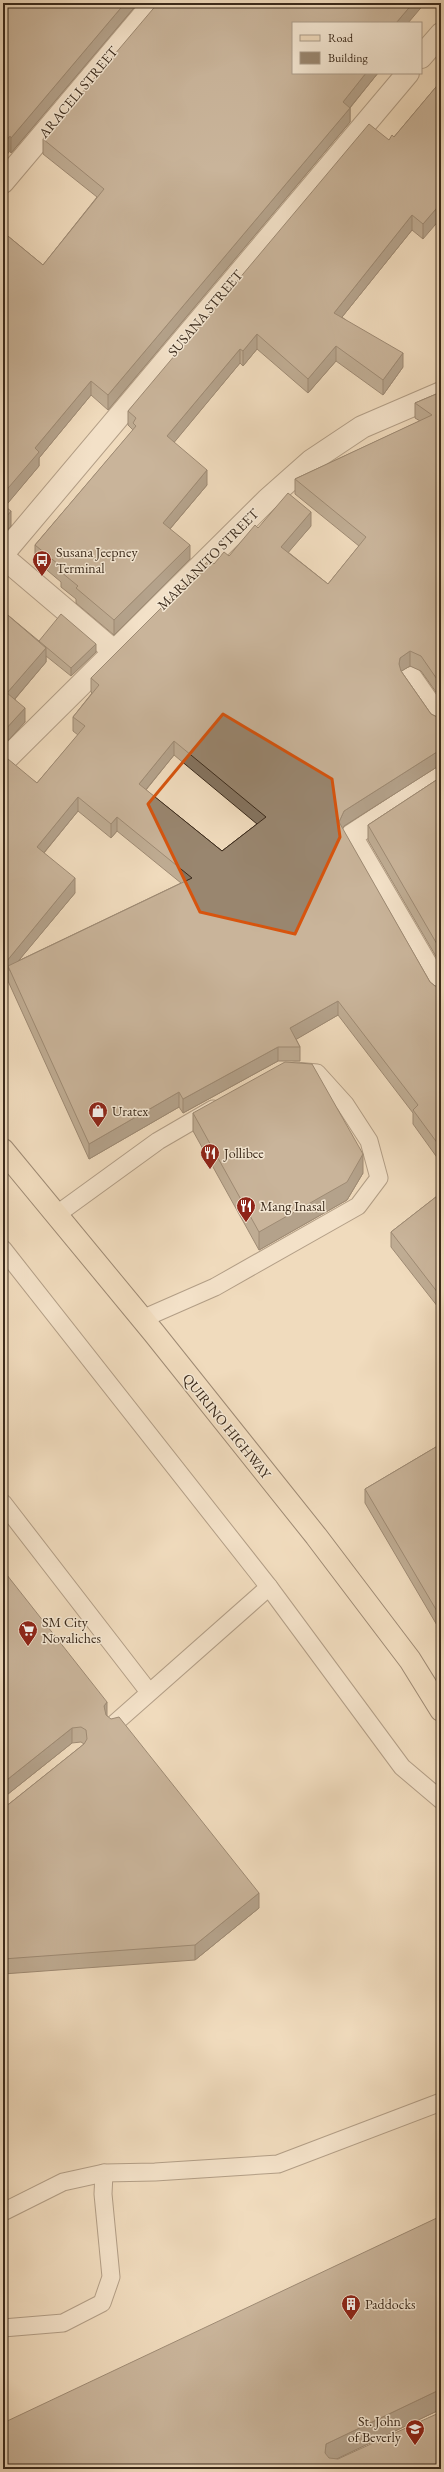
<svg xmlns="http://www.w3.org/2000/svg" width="444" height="2472" font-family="'EB Garamond',serif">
  <rect width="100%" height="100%" fill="#f0dbbd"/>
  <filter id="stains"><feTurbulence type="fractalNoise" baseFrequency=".005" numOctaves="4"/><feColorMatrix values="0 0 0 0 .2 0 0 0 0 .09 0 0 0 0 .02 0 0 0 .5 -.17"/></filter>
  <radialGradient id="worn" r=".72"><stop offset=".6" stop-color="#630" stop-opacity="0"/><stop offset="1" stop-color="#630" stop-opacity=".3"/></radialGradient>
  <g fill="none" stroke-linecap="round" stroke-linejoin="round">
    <defs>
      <g id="service">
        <polyline points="56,1215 158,1141 213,1109"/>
        <polyline points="3,1249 269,1587 402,1767 441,1800"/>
        <polyline points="142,1319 215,1287 358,1206 379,1178 369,1141 345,1104 317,1073 295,1071"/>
        <polyline points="3,1503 149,1692"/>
        <polyline points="114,1724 269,1587"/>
        <polyline points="3,2212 63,2182 104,2173 155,2172 278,2164 441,2102"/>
        <polyline points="3,2328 63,2323 102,2303 111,2277 103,2194 104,2173"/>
      </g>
      <g id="minor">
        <polyline points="3,182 154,3"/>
        <polyline points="3,557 115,652"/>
        <polyline points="411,678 441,721"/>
        <polyline points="441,777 351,836 441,990"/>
      </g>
      <g id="tertiary">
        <polyline points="421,57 441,34"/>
        <polyline points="3,554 408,73"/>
        <polyline points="3,762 267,500 311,461 362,427 441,393"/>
      </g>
      <polyline id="primary" points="3,1150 154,1333 316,1536 410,1660 441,1710"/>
    </defs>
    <use href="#service" stroke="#685644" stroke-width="19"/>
    <use href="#minor" stroke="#685644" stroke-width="24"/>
    <use href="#tertiary" stroke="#685644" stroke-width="24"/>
    <use href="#primary" stroke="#3b2a1b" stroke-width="24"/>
    <use href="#service" stroke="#f5e8d4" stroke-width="17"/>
    <use href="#minor" stroke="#f5e8d4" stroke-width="22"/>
    <use href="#tertiary" stroke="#f5e8d4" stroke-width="22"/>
    <use href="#primary" stroke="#f0dbbd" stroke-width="22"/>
  </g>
  <g fill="#84735f" stroke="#3b2a1b" fill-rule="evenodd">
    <polygon points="3,3 138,3 11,153 10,151"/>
    <polygon points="293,73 378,73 350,108 350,122 108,410 91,395 39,458 39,466 5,506 11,526 3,535 3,232 43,265 97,197 43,154 43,139"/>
    <polygon points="441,81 423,239 412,230 342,317 403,367 383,395 336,361 308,393 257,349 243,366 240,363 174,442 207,485 170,529 190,559 114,635 76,603 76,599 61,587 61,582 35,560 35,545 133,430 128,425 128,411 389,140 394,137"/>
    <path d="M 441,392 L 441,699 L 421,671 L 410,666 L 401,671 L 431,714 L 441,719 L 441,765 L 440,765 L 344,826 L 342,829 L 430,982 L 435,986 L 441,988 L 441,1163 L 413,1124 L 413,1113 L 338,1015 L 296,1039 L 300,1047 L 300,1061 L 278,1061 L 183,1113 L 179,1107 L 89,1159 L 8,981 L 8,974 L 6,976 L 3,969 L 3,759 L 37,783 L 78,735 L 73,731 L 73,717 L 92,693 L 91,692 L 91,678 L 214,564 L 229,556 L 258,528 L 311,526 L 288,552 L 328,584 L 359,546 L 295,494 L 295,479 L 420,421 L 415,418 L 415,403 ZM 174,755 L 257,824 L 222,851 L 146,790 ZM 78,811 L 111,838 L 117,831 L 181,883 L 18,961 L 75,893 L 44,853 Z"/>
    <polygon points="3,611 39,641 96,652 71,676 46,656 46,662 15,699 25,722 3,746"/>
    <polygon points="441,777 441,965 368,840 368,825"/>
    <polygon points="193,1113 363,1173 347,1200 259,1250 193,1131"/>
    <polygon points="441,1193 441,1305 438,1307 391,1247 391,1232"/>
    <polygon points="441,1444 441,1632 365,1503 365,1489"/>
    <polygon points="3,1570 107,1716 259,1908 195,1960 3,1974 3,1806 4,1806 9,1804 84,1744 81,1742 72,1743 3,1798"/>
    <polygon points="441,2216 441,2411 437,2411 336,2459 441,2469 3,2469"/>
  </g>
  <g fill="#6b5e4e" stroke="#3b2a1b">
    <polygon points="125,3 138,3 11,153 11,138"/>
    <polygon points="413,3 425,3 408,23 396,23"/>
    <polygon points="366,73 378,73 343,116 343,102"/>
    <polygon points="350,108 350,122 108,410 108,395"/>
    <polygon points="10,136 10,151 3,159 3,144"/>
    <polygon points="441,203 441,218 423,239 423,224"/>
    <polygon points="412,215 412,230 334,327 334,313"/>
    <polygon points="257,334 257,349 243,366 243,351"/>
    <polygon points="336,346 336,361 308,393 308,379"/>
    <polygon points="240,349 240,363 167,451 167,436"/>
    <polygon points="403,353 403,367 383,395 383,380"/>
    <polygon points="91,381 91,395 39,458 39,466 3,509 3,494 35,448"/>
    <polygon points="207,470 207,485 163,537 163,523"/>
    <polygon points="11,511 11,526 3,535 3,521"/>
    <polygon points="311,512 311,526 281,561 281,547"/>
    <polygon points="190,545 190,559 114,635 114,620"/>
    <polygon points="96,644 96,652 71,676 71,668"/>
    <polygon points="46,648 46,662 7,708 7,693"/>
    <polygon points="410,651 410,666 400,672 399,664 400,658"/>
    <polygon points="25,708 25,722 3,746 3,732"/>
    <polygon points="174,741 174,755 139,798 139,784"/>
    <polygon points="440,750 440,765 344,826 339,837 339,822 344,811"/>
    <polygon points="78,797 78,811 37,861 37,847"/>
    <polygon points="117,817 117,831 111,838 111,824"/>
    <polygon points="75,878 75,893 10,971 8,966 8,974 6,976 6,962"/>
    <polygon points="338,1001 338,1015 290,1043 290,1028"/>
    <polygon points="278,1047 278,1061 183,1113 183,1099"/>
    <polygon points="179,1092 179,1107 89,1159 89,1144"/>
    <polygon points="363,1154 363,1173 347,1200 259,1250 259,1232"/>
    <polygon points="441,1290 441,1305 438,1307 438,1293"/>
    <polygon points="107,1702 107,1717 104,1721 104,1706"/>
    <polygon points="72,1728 72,1743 3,1798 3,1783"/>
    <polygon points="259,1893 259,1908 195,1960 195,1945"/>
    <polygon points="437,2391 437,2411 326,2464 325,2453 326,2444"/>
  </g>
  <g fill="#99866f" stroke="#3b2a1b" fill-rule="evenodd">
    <polygon points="3,3 125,3 11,138 10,136 3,144"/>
    <polygon points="158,3 413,3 396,23 293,23 293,73 366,73 343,102 350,108 108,395 91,381 35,448 39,452 3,494 3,232 43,265 104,189 43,139"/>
    <polygon points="441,81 441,203 423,224 412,215 334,313 403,353 383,380 336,346 308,379 257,334 243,351 240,349 167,436 207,470 163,523 190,545 114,620 76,588 78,586 61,572 64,569 35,545 136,426 133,423 136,418 128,411 369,124 389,140 392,135 394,137"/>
    <path d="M 441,392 L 441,685 L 421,656 L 410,651 L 400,658 L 399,664 L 401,671 L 431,714 L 441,719 L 441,750 L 440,750 L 344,811 L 339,822 L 430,982 L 435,986 L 441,988 L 441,1148 L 413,1110 L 418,1105 L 338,1001 L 290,1028 L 300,1047 L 278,1047 L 183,1099 L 179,1092 L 89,1144 L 8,966 L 192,878 L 117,817 L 111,824 L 78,797 L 37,847 L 75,878 L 6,962 L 3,955 L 3,759 L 8,759 L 37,783 L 85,726 L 73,717 L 99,685 L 91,678 L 209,560 L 214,564 L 224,552 L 229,556 L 255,525 L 258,528 L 288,493 L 311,512 L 281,547 L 328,584 L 366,537 L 295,479 L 432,415 L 415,403 ZM 174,741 L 266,817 L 222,851 L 139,784 Z"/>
    <polygon points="3,505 11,511 3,521"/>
    <polygon points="3,611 46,648 7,693 25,708 3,732"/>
    <polygon points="61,614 96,644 71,668 39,641"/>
    <polygon points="441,777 441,951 368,825"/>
    <polygon points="285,1062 312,1064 363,1154 347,1182 259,1232 193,1113"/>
    <polygon points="441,1193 441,1290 438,1293 391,1232"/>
    <polygon points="441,1444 441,1618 365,1489"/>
    <polygon points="3,1570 107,1702 104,1706 106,1715 111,1719 119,1717 259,1893 195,1945 3,1959 3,1806 4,1806 9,1804 84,1744 87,1739 86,1730 81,1727 72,1728 3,1783"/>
    <polygon points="441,2216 441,2392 437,2391 326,2444 325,2453 329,2458 338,2459 441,2412 441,2469 3,2469 3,2423"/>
  </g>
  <path d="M0 0H444V2472H0ZM 223,714 L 332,779 L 340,837 L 295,934 L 200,912 L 148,804 Z" fill="#f0dbbd" fill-opacity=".55" fill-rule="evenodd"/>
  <path fill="none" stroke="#d7540e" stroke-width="3" stroke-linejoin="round" d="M 223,714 L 332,779 L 340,837 L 295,934 L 200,912 L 148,804 Z"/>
  <defs>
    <symbol id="bus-pin" viewBox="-11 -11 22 30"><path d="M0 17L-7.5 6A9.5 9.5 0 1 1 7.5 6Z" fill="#8f2418" stroke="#f5e8d4"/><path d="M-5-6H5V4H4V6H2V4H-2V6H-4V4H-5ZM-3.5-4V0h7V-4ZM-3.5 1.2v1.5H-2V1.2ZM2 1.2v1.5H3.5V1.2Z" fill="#fff"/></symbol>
    <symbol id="shop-pin" viewBox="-11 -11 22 30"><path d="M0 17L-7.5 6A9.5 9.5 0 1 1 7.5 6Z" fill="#8f2418" stroke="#f5e8d4"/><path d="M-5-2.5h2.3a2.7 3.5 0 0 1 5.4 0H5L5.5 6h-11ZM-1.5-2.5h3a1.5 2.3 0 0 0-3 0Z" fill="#fff"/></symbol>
    <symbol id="restaurant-pin" viewBox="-11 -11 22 30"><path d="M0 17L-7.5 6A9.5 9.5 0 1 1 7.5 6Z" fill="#8f2418" stroke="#f5e8d4"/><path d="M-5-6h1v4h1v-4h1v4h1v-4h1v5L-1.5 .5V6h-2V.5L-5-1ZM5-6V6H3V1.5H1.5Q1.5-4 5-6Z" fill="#fff"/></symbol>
    <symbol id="supermarket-pin" viewBox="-11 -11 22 30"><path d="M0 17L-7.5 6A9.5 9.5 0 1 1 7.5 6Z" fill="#8f2418" stroke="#f5e8d4"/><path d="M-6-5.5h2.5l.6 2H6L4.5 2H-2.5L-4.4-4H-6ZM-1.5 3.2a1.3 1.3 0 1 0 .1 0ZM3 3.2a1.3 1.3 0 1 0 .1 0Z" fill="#fff"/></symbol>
    <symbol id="building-pin" viewBox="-11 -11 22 30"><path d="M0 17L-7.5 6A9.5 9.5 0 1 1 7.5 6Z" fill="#8f2418" stroke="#f5e8d4"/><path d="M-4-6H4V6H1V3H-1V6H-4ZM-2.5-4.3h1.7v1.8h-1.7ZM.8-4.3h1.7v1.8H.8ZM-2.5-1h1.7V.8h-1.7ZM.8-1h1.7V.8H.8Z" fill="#fff"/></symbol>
    <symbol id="school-pin" viewBox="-11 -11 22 30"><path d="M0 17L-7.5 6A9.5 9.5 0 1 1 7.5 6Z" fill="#8f2418" stroke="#f5e8d4"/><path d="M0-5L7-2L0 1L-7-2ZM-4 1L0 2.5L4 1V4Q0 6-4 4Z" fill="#fff"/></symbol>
  </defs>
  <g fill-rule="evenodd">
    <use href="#bus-pin" x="31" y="549" width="22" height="30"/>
    <use href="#shop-pin" x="87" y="1100" width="22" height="30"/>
    <use href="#restaurant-pin" x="199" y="1142" width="22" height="30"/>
    <use href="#restaurant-pin" x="235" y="1195" width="22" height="30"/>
    <use href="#supermarket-pin" x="17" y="1619" width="22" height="30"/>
    <use href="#building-pin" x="340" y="2293" width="22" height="30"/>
    <use href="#school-pin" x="404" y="2418" width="22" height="30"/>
  </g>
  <g text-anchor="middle" stroke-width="3" stroke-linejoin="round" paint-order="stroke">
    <g font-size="14" fill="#3b2a1b" stroke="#f5e8d4">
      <text transform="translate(78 92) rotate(-50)" y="5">ARACELI STREET</text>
      <text transform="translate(205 313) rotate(-50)" y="5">SUSANA STREET</text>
      <text transform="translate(208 559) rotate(-45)" y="5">MARIANITO STREET</text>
      <text transform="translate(227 1426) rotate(51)" y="5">QUIRINO HIGHWAY</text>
    </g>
    <g font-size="14" fill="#3b2a1b" stroke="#f5e8d4" text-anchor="start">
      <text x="56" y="557">Susana Jeepney<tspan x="56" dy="16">Terminal</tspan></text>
      <text x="112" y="1116">Uratex</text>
      <text x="224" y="1158">Jollibee</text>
      <text x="260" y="1211">Mang Inasal</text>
      <text x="42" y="1627">SM City<tspan x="42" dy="16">Novaliches</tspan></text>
      <text x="365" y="2309">Paddocks</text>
      <text x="401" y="2426" text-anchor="end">St. John<tspan x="401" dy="16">of Beverly</tspan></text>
    </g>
  </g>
  <rect width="444" height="2472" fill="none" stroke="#f0dbbd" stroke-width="16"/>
  <rect x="4" y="4" width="436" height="2464" fill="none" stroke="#3b2a1b" stroke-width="2"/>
  <rect x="8" y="8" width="428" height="2456" fill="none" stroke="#3b2a1b"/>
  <rect x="292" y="22" width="130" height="52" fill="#f5e8d4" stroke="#ab9c8a"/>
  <rect x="300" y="35" width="20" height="6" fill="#f0dbbd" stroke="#ab9c8a"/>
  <text x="328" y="42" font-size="12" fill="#3b2a1b">Road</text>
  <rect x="300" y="52" width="20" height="12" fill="#99866f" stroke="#ab9c8a"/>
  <text x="328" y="62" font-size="12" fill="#3b2a1b">Building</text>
  <rect width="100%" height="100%" filter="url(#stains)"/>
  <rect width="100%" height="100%" fill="url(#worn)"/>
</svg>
